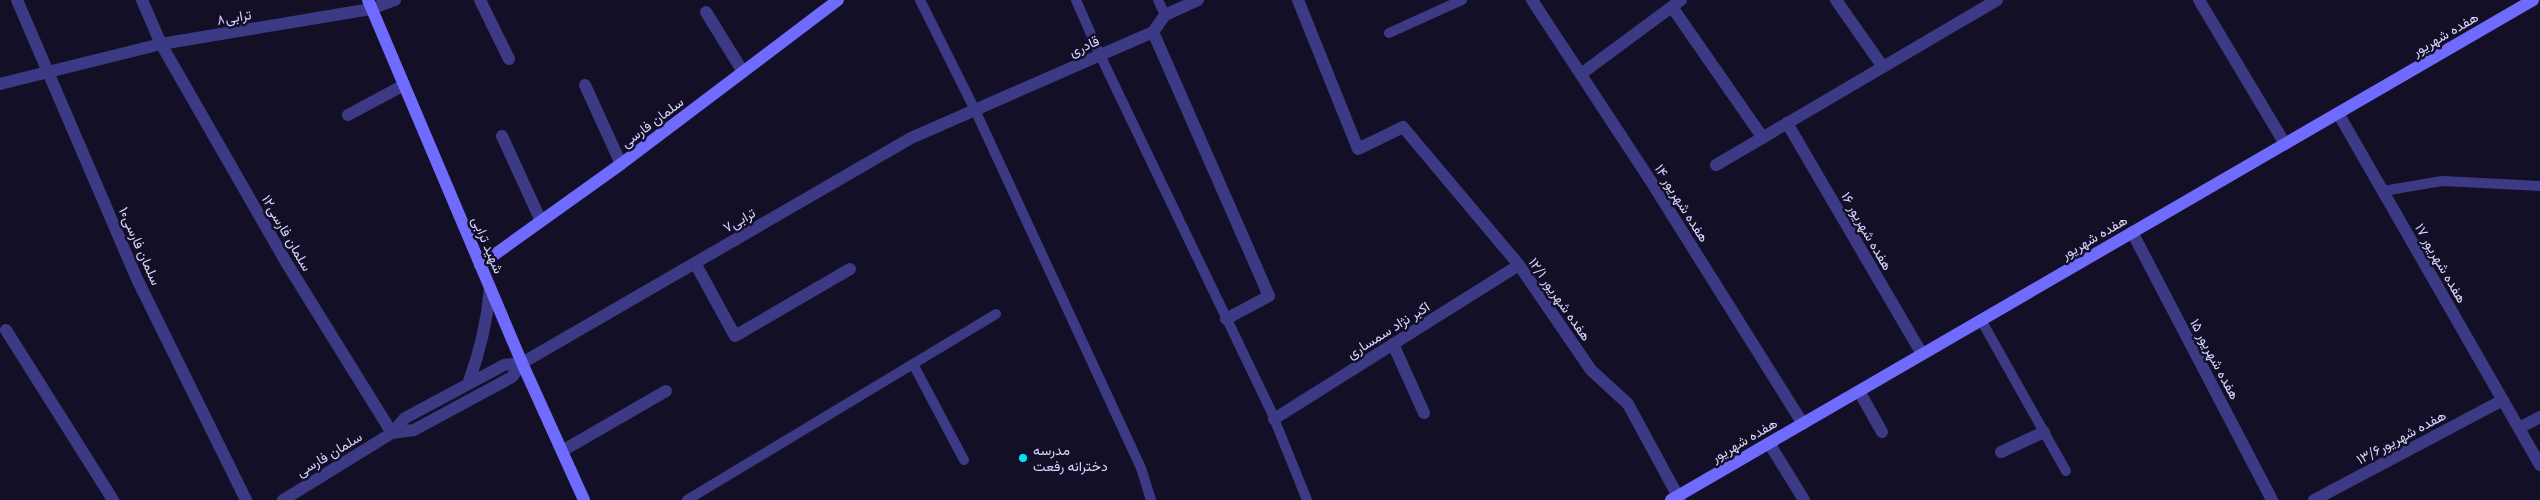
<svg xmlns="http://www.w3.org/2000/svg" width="2540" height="500" font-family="'IBM Plex Sans',Vazirmatn,sans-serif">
  <rect width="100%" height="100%" fill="#130f26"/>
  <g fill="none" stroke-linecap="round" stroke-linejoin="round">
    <g stroke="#3d3a85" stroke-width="10">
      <polyline points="920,0 975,110 1141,468 1151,500"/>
      <polyline points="1076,0 1100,55 1271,411 1307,500"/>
      <polyline points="1158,0 1165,15"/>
      <polyline points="1389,33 1462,0"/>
      <polyline points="2383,191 2442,181 2540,186"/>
      <polyline points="1981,320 2066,471"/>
      <polyline points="913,364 964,460"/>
      <polyline points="687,500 996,314"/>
    </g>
    <g stroke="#3d3a85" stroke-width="12">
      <polyline points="17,0 137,279 246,500"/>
      <polyline points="142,0 161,44 286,262 392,433"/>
      <polyline points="480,0 509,59"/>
      <polyline points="1298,0 1358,149 1403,127 1519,265 1591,370 1628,404 1680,500"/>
      <polyline points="1532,0 1652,183 1803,424"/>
      <polyline points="1836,0 1883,67"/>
      <polyline points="2199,0 2285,144"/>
      <polyline points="1672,7 1763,138"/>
      <polyline points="706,12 743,72"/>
      <polyline points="1153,32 1269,296 1226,319"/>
      <polyline points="1581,74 1681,0"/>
      <polyline points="0,84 161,44 371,9 395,0"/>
      <polyline points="585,85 621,164"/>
      <polyline points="2338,113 2540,465"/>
      <polyline points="348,115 404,85"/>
      <polyline points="1787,123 1922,354"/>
      <polyline points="502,136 541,221"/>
      <polyline points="1716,165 1997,0"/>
      <polyline points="2132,232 2272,500"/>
      <polyline points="695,263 735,336 850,269"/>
      <polyline points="6,330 113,500"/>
      <polyline points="1393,344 1424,413"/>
      <path d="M 468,384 C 480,352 487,323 490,288"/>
      <polyline points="1859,391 1882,432"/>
      <polyline points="1274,419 1519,265"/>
      <polyline points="2519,428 2540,417"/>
      <polyline points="392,433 414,430 512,377 522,363"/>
      <polyline points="1769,443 1804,500"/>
      <polyline points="562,451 666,391"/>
      <polyline points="2001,452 2044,432"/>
      <polyline points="283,500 392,433 405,418 504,365 522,363 911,138 1153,32 1165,15 1198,0"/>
      <polyline points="2314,500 2503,400"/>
    </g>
    <g stroke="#6f6bff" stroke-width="12">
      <polyline points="368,0 522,363 584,500"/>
      <polyline points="480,265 621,164 838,0"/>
      <polyline points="1671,500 2533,0"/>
    </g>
  </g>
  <circle fill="#00e5ff" stroke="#130f26" stroke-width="2" cx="1023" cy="458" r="5"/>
  <g text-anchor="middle" stroke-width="5" stroke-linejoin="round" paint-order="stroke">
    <g font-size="14" fill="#d9d4ff" stroke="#130f26">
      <text transform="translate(234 17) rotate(-10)" y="5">ترابی۸</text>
      <text transform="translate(2445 34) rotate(-30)" y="5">هفده شهریور</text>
      <text transform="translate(1084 46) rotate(-24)" y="5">قادری</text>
      <text transform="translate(652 122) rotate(-37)" y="5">سلمان فارسی</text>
      <text transform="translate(1682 203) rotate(58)" y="5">هفده شهریور ۱۴</text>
      <text transform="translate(739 220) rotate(-30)" y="5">ترابی۷</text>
      <text transform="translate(1867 231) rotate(60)" y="5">هفده شهریور ۱۶</text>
      <text transform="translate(287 233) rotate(60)" y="5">سلمان فارسی۱۲</text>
      <text transform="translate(2094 237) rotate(-30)" y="5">هفده شهریور</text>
      <text transform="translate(488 245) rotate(67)" y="5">شهید ترابی</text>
      <text transform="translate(140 246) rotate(66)" y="5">سلمان فارسی۱۰</text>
      <text transform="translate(2441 263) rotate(60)" y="5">هفده شهریور ۱۷</text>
      <text transform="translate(1560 299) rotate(55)" y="5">هفده شهریور ۱۲/۱</text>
      <text transform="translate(1388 330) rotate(-32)" y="5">اکبر نژاد سمساری</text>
      <text transform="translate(2215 359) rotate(62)" y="5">هفده شهریور ۱۵</text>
      <text transform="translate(2401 437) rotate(-28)" y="5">هفده شهریور۱۳/۶</text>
      <text transform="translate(1744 440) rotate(-30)" y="5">هفده شهریور</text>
      <text transform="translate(329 454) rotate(-31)" y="5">سلمان فارسی</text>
    </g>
    <g font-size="14" fill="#d9d4ff" stroke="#130f26" text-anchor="start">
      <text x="1033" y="455">مدرسه<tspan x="1033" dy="16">دخترانه رفعت</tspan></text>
    </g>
  </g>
</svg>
